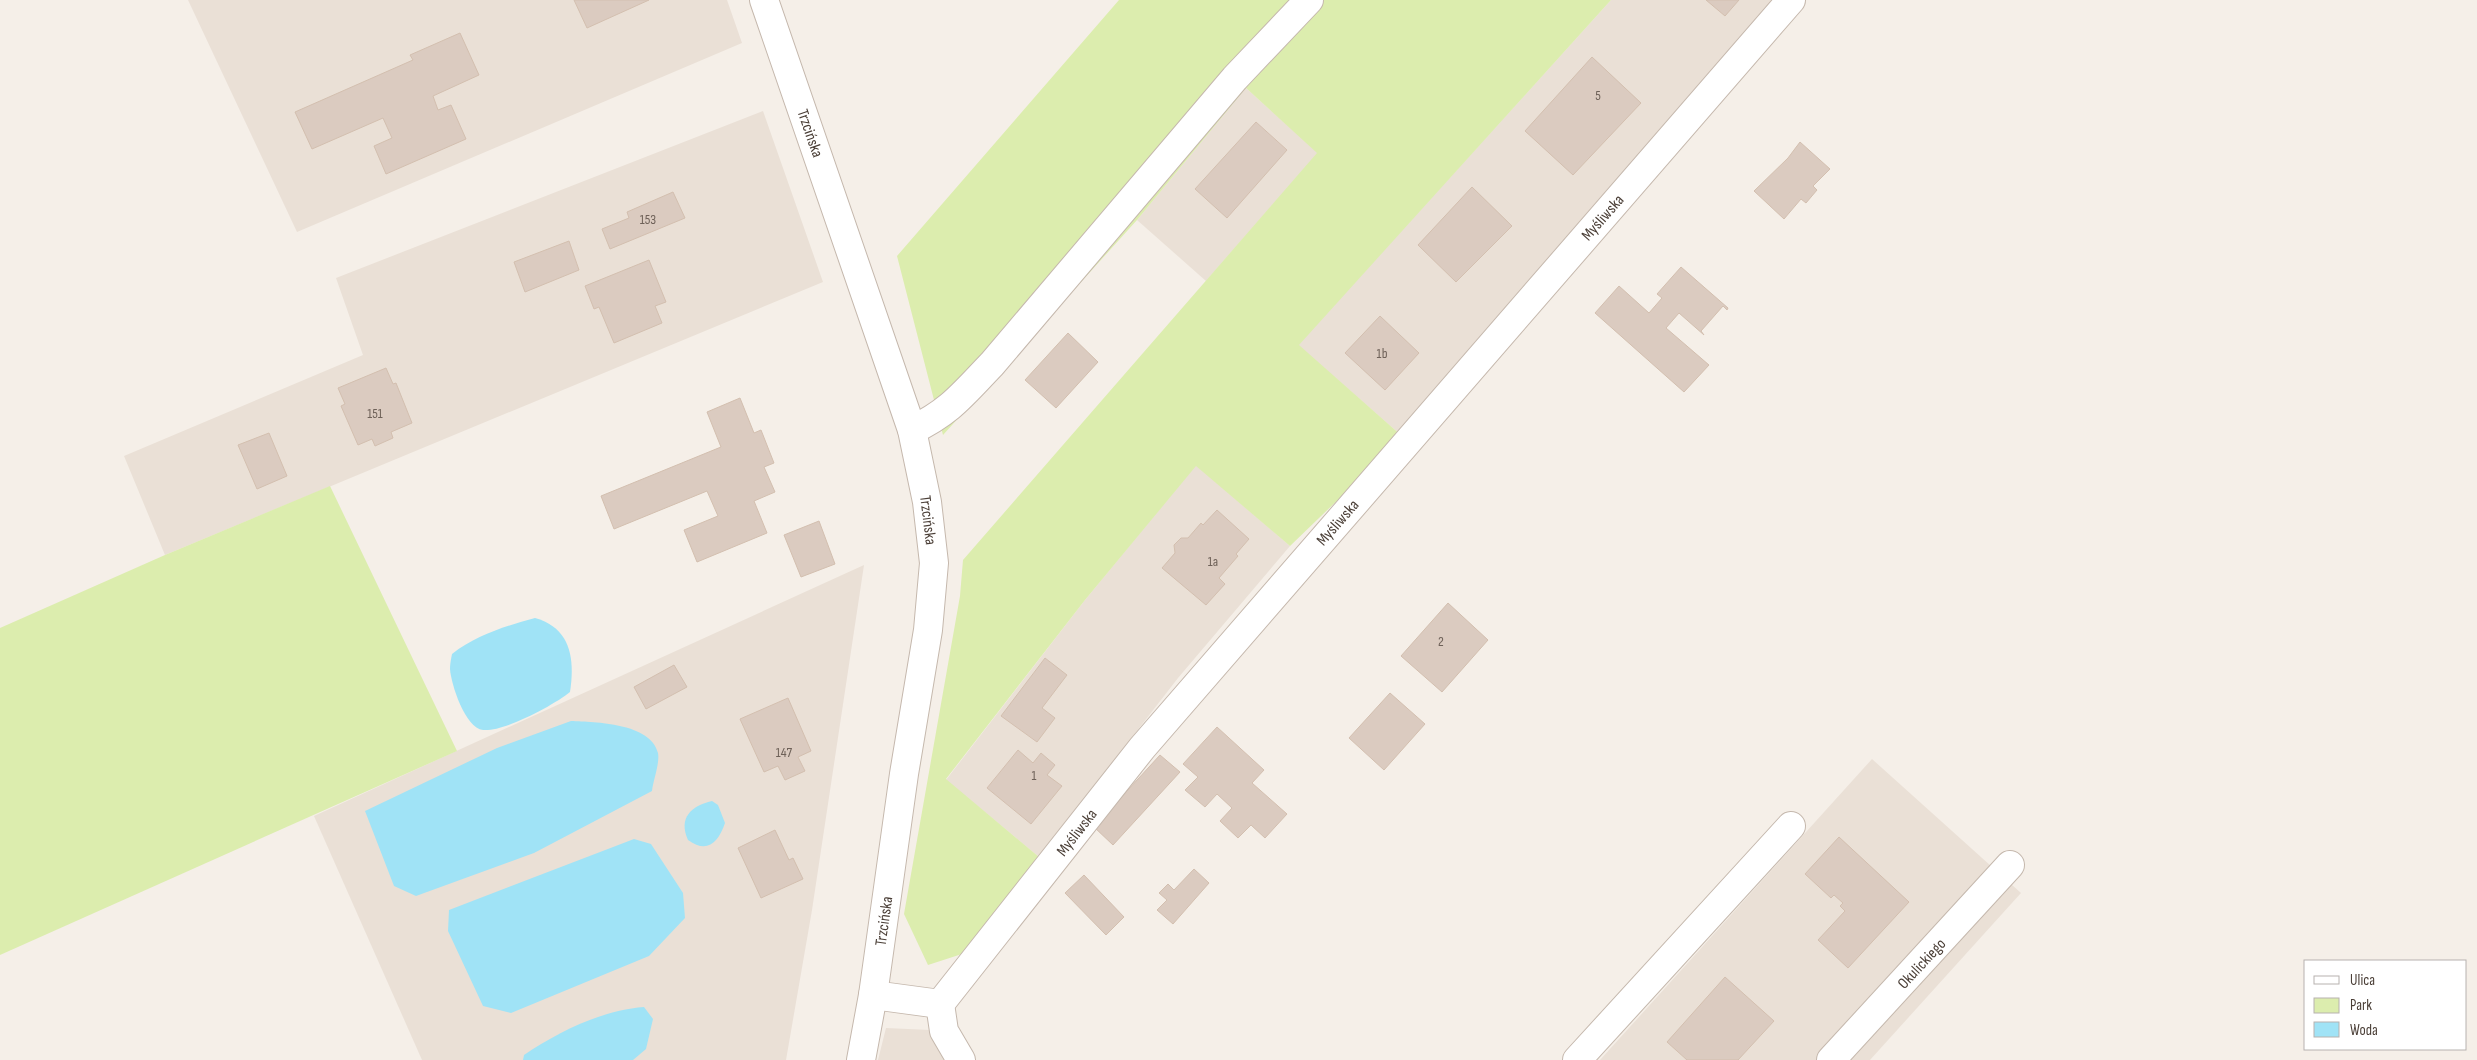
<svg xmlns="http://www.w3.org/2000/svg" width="2477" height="1060" font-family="'Sofia Sans Condensed',sans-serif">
  <rect width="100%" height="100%" fill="#f5efe8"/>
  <g fill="#eae0d6">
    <polygon points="188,0 727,0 742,43 297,232"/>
    <polygon points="1611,0 1780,0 1403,437 1298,345"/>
    <polygon points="1246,88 1318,153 1206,281 1137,220"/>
    <polygon points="763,111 823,282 165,555 124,456 363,355 336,278"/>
    <polygon points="1196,465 1290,546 1178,678 1039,857 946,780 1085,600"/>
    <polygon points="864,565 812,910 786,1060 422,1060 314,816"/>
    <polygon points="1872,759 2021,893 1870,1060 1600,1060"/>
    <polygon points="886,1028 930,1030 944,1060 878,1060"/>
  </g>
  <g fill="#dcedae">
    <polygon points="1119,0 1611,0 1299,345 1403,437 1290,546 1196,466 1085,600 946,779 1039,857 965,953 928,965 904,914 960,596 963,560 1317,153 1246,88 1137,220 943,435 897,256"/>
    <polygon points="330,486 457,751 0,955 0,628 165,555"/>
  </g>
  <g fill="#a0e3f6">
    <path d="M 535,618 C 571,628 575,659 570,692 C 554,705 504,732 483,730 C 465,728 451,684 450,669 C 450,664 451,659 452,654 C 476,635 506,626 535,618 Z"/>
    <path d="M 571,721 C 595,722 651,723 658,753 C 660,763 653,781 652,791 L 534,853 L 416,896 L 394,886 L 365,811 L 497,748 Z"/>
    <path d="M 712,801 L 718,805 L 725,823 C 718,843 707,854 688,840 C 678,818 691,806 712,801 Z"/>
    <polygon points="634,839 651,844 683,893 685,918 649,956 511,1013 483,1006 448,931 449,910"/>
    <path d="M 644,1007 L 653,1019 L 646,1049 L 633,1060 L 523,1060 L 524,1055 C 558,1032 602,1010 644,1007 Z"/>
  </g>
  <g fill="#dbcbc0" stroke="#d3bfaf">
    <polygon points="574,0 649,0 587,28"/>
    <polygon points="1706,0 1739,0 1725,16"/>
    <polygon points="460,33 479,75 433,96 438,110 451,105 466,139 386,174 374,146 392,138 383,118 312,149 295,112 413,60 410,55"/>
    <polygon points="1592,57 1641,103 1573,175 1525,131"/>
    <polygon points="1256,122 1287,150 1227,218 1195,189"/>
    <polygon points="1800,142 1830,169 1813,186 1817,190 1806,203 1801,199 1784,219 1754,191 1788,158"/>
    <polygon points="1472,187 1512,226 1456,282 1418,245"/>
    <polygon points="673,192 685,218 610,249 602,229 629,218 627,212"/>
    <polygon points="569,241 579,270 525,292 514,262"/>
    <polygon points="649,260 666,302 655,306 662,323 614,343 599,307 594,309 585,286"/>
    <polygon points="1681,267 1728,308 1727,310 1723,306 1701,331 1704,335 1679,313 1666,328 1709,365 1684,392 1595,313 1619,286 1649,313 1662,298 1657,294"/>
    <polygon points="1380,316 1419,353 1385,390 1345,353"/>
    <polygon points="1068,333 1098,362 1056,408 1025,380"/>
    <polygon points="386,368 393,384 396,383 412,423 391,432 393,438 375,446 372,439 358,445 341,406 345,404 338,388"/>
    <polygon points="740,398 754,433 761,430 774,463 764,467 775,492 754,501 767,533 697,562 684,530 718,516 707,491 614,529 601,496 721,447 707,412"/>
    <polygon points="269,433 287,476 257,489 238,445"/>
    <polygon points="1217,510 1249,539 1236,554 1238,556 1219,578 1225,584 1206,605 1162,568 1175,553 1174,545 1181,538 1188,538 1201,523 1203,525"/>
    <polygon points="819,521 835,564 801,577 784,535"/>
    <polygon points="1448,603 1488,640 1442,692 1401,656"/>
    <polygon points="1045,658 1067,675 1042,708 1055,718 1037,742 1001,716"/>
    <polygon points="674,665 687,687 646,709 634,687"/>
    <polygon points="1390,693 1425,724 1384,770 1349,738"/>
    <polygon points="788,698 811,751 798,757 805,771 785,780 778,766 764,772 740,719"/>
    <polygon points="1217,727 1264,770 1252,783 1287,814 1265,838 1251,825 1238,838 1220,821 1232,808 1217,794 1205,807 1185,790 1198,777 1183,764"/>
    <polygon points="1018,750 1033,763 1041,753 1055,765 1047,775 1062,786 1031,824 987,788"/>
    <polygon points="1160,755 1180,772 1113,845 1094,827"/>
    <polygon points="775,830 789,860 793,858 803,879 761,898 738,848"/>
    <polygon points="1839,837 1909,902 1848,968 1818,940 1845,911 1840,906 1843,903 1834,895 1831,898 1805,874"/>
    <polygon points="1194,869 1209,883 1173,924 1157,910 1167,900 1159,893 1168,884 1174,890"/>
    <polygon points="1084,875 1124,917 1106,935 1065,893"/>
    <polygon points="1725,977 1774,1021 1738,1060 1687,1060 1667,1042"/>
  </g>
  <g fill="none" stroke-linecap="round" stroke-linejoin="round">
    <defs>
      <g id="minor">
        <polyline points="764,0 912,430 927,502 934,563 928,630 904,774 873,995 861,1060"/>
        <path d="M 912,430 C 950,412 963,394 992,364 L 1235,78 L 1309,0"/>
        <polyline points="873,995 940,1004 1142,748 1791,0"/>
        <polyline points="940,1004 944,1031 961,1060"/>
        <polyline points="1577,1060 1791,826"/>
        <polyline points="1831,1060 2010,865"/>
      </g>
    </defs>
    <use href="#minor" stroke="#c5b8ad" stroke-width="30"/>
    <use href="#minor" stroke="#fff" stroke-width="28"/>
  </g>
  <g text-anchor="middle" stroke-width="4" stroke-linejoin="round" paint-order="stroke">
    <g font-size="14" fill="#6e6158">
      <text x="1598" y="100">5</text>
      <text x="648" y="224">153</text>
      <text x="1382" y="358">1b</text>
      <text x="375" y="418">151</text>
      <text x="1213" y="566">1a</text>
      <text x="1441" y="646">2</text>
      <text x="784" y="757">147</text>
      <text x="1034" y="780">1</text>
    </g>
    <g font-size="16" fill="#4a3e36" stroke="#fff">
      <text transform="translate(811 133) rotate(71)" y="6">Trzcińska</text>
      <text transform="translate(1602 217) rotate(-49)" y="6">Myśliwska</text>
      <text transform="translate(929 520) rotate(83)" y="6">Trzcińska</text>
      <text transform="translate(1337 522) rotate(-49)" y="6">Myśliwska</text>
      <text transform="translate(1076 832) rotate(-52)" y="6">Myśliwska</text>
      <text transform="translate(883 921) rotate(-82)" y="6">Trzcińska</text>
      <text transform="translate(1921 963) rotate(-47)" y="6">Okulickiego</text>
    </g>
  </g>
  <rect x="2304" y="960" width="162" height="90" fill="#ffffff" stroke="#b7b2af"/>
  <rect x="2314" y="976" width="25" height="8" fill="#ffffff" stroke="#b7b2af"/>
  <text x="2350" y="985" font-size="15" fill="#4a3e36">Ulica</text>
  <rect x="2314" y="998" width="25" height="15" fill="#dcedae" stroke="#b7b2af"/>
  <text x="2350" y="1010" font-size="15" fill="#4a3e36">Park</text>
  <rect x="2314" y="1022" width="25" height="15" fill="#a0e3f6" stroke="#b7b2af"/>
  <text x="2350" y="1035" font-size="15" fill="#4a3e36">Woda</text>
</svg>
